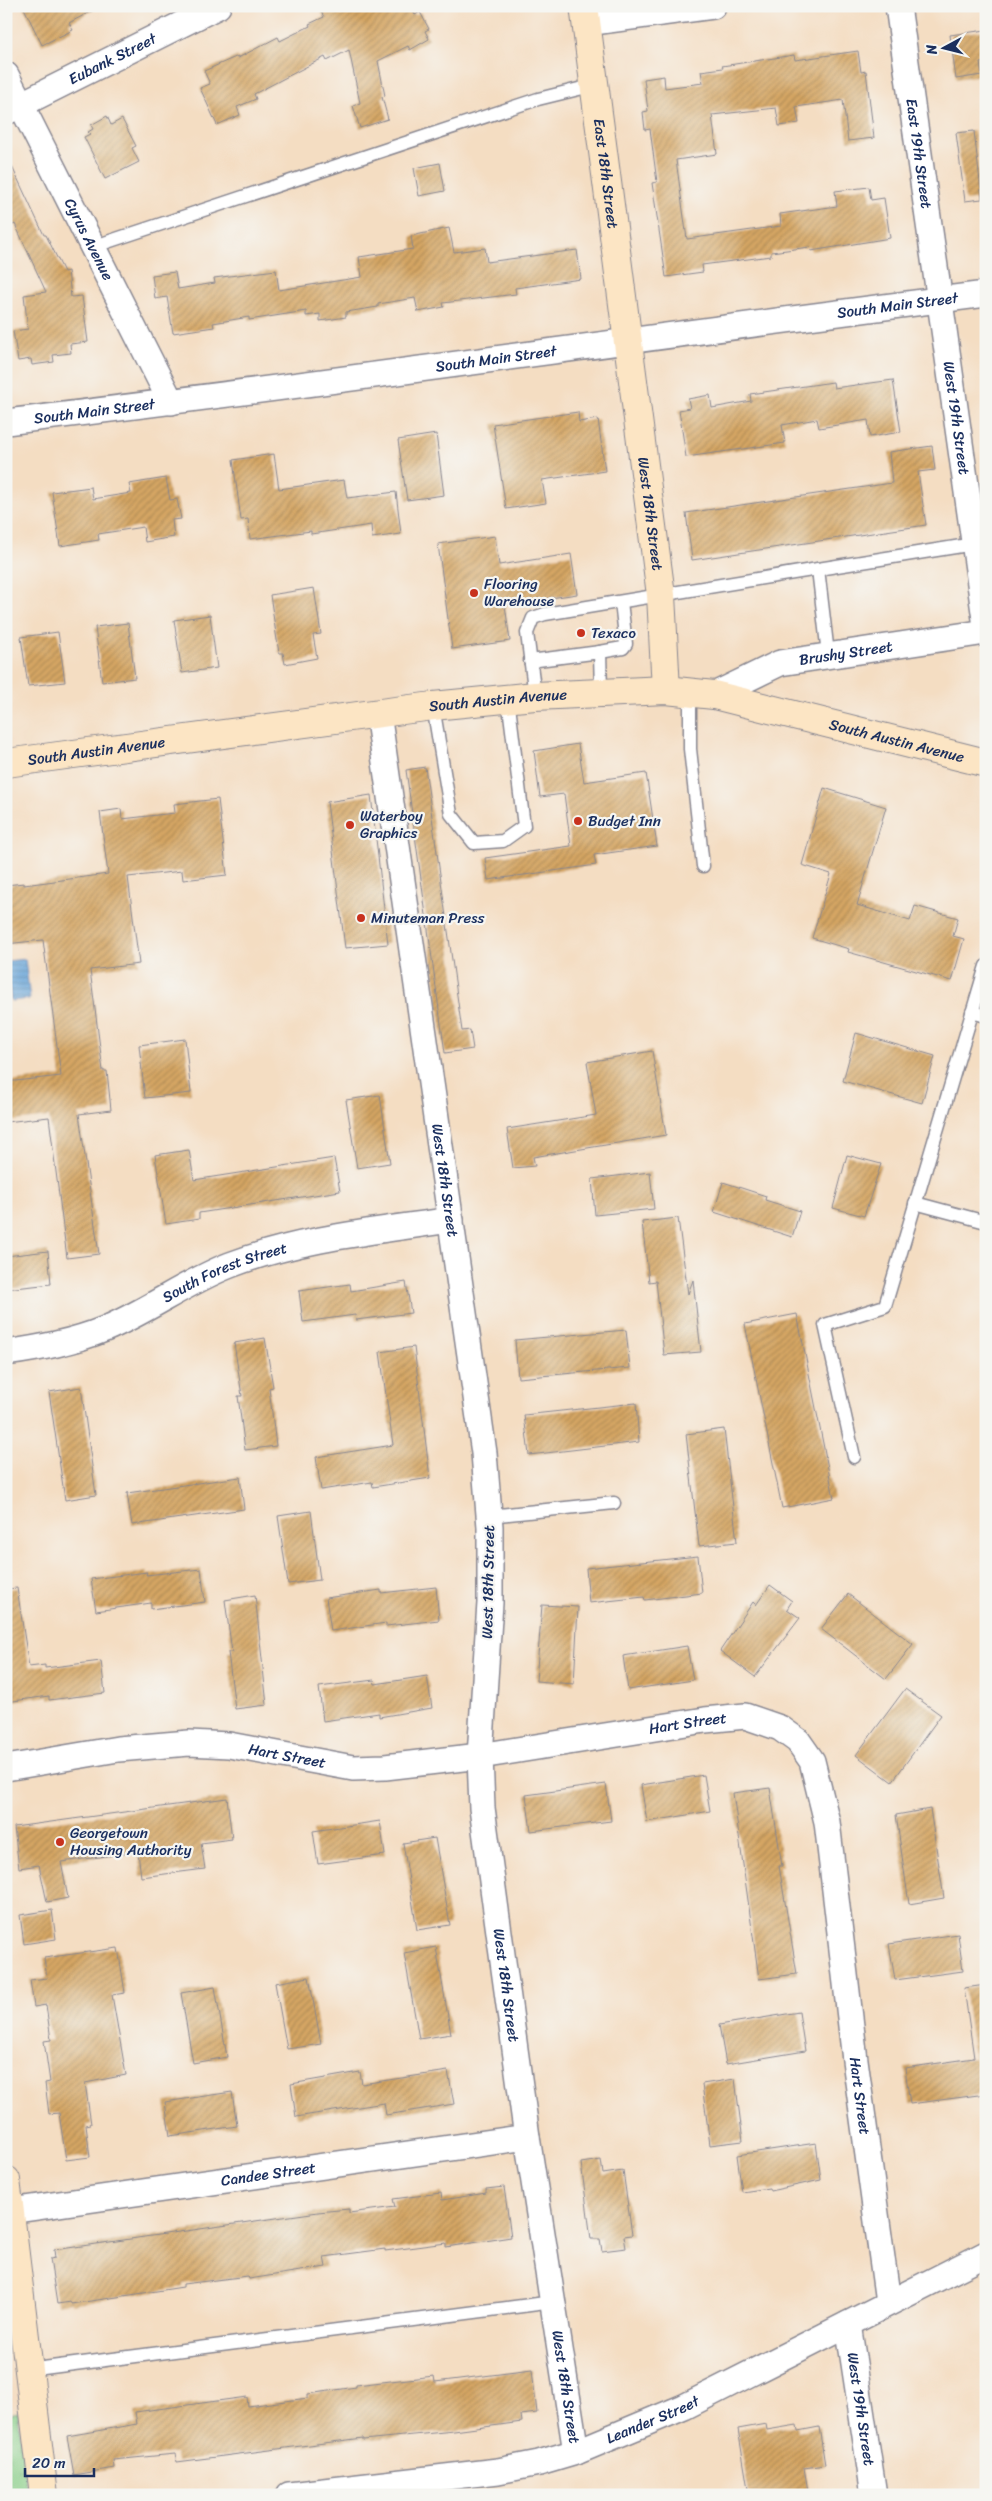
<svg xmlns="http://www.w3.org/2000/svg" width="992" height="2501" font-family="Sriracha,sans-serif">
  <defs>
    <pattern id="park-tufts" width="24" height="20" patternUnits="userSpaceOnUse" patternTransform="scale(1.25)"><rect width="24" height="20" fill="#88cd87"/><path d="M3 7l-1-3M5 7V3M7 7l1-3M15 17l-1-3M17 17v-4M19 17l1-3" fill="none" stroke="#75b077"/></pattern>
    <pattern id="water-rules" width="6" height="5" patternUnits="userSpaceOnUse" patternTransform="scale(1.25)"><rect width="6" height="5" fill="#66a3d7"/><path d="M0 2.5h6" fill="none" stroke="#5385b2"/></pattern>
    <pattern id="building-hatch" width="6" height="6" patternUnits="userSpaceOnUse" patternTransform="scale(1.25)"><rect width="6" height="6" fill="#d5a663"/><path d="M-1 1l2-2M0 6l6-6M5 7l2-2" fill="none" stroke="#ac8855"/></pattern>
  </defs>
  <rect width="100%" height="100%" fill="#f6f6f2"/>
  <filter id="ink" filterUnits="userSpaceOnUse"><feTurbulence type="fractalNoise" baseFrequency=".02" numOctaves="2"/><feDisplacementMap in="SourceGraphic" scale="10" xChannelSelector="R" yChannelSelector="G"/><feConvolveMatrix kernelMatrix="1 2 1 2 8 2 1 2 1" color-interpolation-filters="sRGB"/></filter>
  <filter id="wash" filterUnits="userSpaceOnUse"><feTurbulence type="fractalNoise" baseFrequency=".0096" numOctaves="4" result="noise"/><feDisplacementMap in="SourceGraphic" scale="20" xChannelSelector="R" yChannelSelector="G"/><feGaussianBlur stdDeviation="1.12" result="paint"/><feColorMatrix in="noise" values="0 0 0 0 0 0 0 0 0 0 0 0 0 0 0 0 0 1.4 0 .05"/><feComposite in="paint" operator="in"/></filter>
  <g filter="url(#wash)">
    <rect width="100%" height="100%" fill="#f4ddc2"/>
    <polygon fill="url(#park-tufts)" stroke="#527e72" points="18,2412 27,2495 6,2495 6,2416"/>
    <polygon fill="url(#water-rules)" stroke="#40699a" points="25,959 30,999 11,1001 7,961"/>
    <g id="blocks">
      <g fill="url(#building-hatch)">
        <polygon points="23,6 101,6 69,23 73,30 42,45"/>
        <polygon points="318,6 410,6 415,15 420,12 429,29 425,31 429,39 410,50 408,46 378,61 385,96 382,97 388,119 360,128 353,106 360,103 349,50 327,61 325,57 254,94 256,99 237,107 240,115 217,125 200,88 210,84 204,71 238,56 238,58 278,37 280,41 310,26 309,24 324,17"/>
        <polygon points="986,30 986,62 980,63 982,75 956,79 950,35"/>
        <polygon points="858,51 861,72 866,71 874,138 848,141 843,100 796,107 799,123 779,126 776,108 712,115 717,154 676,160 687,239 781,226 780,214 837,206 835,191 869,187 871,200 884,198 890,238 811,251 810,247 771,252 771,256 702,265 703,272 666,277 652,183 657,182 650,129 645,130 643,112 648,111 644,79 664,76 665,88 703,83 701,71 723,68 722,66 794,55 795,60"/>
        <polygon points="107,116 111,125 122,119 136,146 132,148 139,162 105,179 84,137 90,134 88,132 93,129 91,125"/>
        <polygon points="974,131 982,199 965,201 956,133"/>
        <polygon points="6,154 44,235 46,235 64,272 68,271 71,297 82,296 88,342 70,344 71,353 53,355 54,362 32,365 31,359 18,361 13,331 28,329 24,295 46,292 15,224 6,228"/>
        <polygon points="440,163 445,191 419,196 414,168"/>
        <polygon points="449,228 454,252 485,248 487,262 577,250 581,279 515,288 516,294 443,303 444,307 418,312 415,298 378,304 378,307 346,312 346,317 320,321 320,314 306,316 306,311 249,320 249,317 213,323 214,327 173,333 167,297 155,299 152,275 175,272 178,289 215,283 214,278 276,270 279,290 362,277 359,257 413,249 411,236"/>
        <polygon points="893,380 901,432 870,437 868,420 819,428 817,419 782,425 785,443 686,457 679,410 690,408 688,399 710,395 712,408 751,401 750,394 833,382 834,388"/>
        <polygon points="578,412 579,422 598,419 605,471 542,480 546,503 506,509 493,424"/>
        <polygon points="436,434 444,495 407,500 398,440"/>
        <polygon points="932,446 935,470 918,472 926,525 692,560 686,513 892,483 889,452"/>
        <polygon points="274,454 279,489 344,480 347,498 396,492 401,534 372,538 371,525 311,534 311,531 250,539 248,519 241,520 233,460"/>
        <polygon points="166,478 170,500 177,499 181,519 172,520 174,537 145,542 143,527 98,534 99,540 60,546 52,492 91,487 93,499 131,493 129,484"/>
        <polygon points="495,536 499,565 571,554 577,594 505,605 510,641 452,649 438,544"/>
        <polygon points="314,588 321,634 313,635 317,658 285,664 283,653 279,653 270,595"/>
        <polygon points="210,615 217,668 182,673 174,620"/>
        <polygon points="128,623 135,678 102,682 95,627"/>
        <polygon points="58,632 65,682 28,686 21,637"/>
        <polygon points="578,744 584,782 646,773 657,846 594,855 596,865 488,880 485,858 571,846 564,794 540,797 534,751"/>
        <polygon points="425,767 462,1031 470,1030 473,1049 445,1053 406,770"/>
        <polygon points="824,788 886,807 857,905 910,921 915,906 958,918 953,936 964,939 952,981 848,952 849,949 812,938 831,874 802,865"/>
        <polygon points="371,795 388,944 345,948 327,802"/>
        <polygon points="218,799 227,875 183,880 182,871 128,877 139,964 90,970 103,1071 107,1071 111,1110 79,1114 99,1254 67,1258 49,1117 6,1122 6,1082 61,1076 43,940 6,944 6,885 24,883 24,885 108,874 100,812 121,809 122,819 175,813 174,804"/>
        <polygon points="856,1033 935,1056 922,1103 843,1081"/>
        <polygon points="185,1039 191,1093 145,1098 139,1045"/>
        <polygon points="652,1051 666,1135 533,1157 535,1166 513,1168 507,1129 596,1115 587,1062"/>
        <polygon points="380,1095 390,1163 357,1168 346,1100"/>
        <polygon points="189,1150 194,1180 334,1158 340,1191 199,1213 199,1219 166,1224 155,1155"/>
        <polygon points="847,1155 881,1164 864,1216 833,1208"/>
        <polygon points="650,1172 654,1209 595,1215 592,1179"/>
        <polygon points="723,1182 766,1196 765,1200 800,1211 792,1237 714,1212"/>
        <polygon points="678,1218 688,1294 693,1280 701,1352 664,1355 656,1281 649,1282 642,1222"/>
        <polygon points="48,1251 51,1284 6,1289 6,1256"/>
        <polygon points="406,1282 411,1313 356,1320 355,1315 303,1322 299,1291 350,1284 351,1291"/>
        <polygon points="797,1314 834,1498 782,1508 745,1324"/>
        <polygon points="626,1330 630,1368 518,1378 515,1340"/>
        <polygon points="265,1338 273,1387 269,1388 276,1446 245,1450 238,1396 242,1396 234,1343"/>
        <polygon points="414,1347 430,1478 373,1487 372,1482 321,1490 316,1457 393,1445 380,1352"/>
        <polygon points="81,1387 96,1495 65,1500 49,1392"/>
        <polygon points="636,1403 639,1442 529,1455 524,1415"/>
        <polygon points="724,1429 737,1542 699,1546 686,1434"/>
        <polygon points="240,1477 244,1509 132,1525 127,1493"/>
        <polygon points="311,1511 320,1580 288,1584 278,1516"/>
        <polygon points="698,1556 702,1593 645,1600 644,1597 589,1603 586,1568"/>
        <polygon points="201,1569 205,1602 151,1609 151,1603 96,1611 91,1579 147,1572 146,1575"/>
        <polygon points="770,1585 792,1601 787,1609 800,1618 755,1677 720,1651 753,1602 756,1605"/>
        <polygon points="436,1587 439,1620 386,1626 386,1623 331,1631 326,1598 381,1590 381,1593"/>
        <polygon points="17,1588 29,1667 45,1665 45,1668 101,1661 105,1693 49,1700 49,1696 6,1702 6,1589"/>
        <polygon points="848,1594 913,1644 886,1679 821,1629"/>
        <polygon points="255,1595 267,1705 235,1709 228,1652 232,1652 225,1600"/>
        <polygon points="542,1605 578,1607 574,1684 536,1681"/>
        <polygon points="687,1646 693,1680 628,1690 623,1656"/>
        <polygon points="427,1676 432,1708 379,1717 379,1713 323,1721 319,1687 374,1680 375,1684"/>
        <polygon points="905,1689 941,1715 892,1782 856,1755"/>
        <polygon points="704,1775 710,1811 647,1822 641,1785"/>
        <polygon points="606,1784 611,1821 531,1831 526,1795"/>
        <polygon points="770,1788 782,1866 779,1866 797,1974 759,1979 733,1793"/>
        <polygon points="227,1798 232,1839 201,1843 205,1869 141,1877 138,1852 61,1862 68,1898 47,1902 39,1865 19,1868 14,1827"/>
        <polygon points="930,1809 944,1898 909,1904 896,1815"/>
        <polygon points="380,1821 385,1855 318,1864 313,1831"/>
        <polygon points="435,1838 450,1925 417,1930 403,1843"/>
        <polygon points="52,1910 56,1939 24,1944 20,1915"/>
        <polygon points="958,1934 963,1971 895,1980 889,1944"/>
        <polygon points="436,1947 451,2034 419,2039 404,1953"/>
        <polygon points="118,1948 125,1993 112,1995 126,2075 85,2083 91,2124 86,2125 90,2157 66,2160 59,2113 49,2114 45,2083 50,2082 44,2041 51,2040 46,2005 34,2007 30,1980 47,1978 44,1958"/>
        <polygon points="309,1977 321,2044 287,2049 275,1983"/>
        <polygon points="986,1985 986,2094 910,2104 905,2068 974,2058 964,1988"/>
        <polygon points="215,1987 227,2057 193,2063 181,1993"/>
        <polygon points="799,2012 805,2051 726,2064 719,2025"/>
        <polygon points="448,2071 454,2104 386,2115 384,2103 296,2117 291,2084 360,2072 362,2084"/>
        <polygon points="735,2079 743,2141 710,2145 702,2084"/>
        <polygon points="232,2092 237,2126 170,2136 165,2102"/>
        <polygon points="816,2143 821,2180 770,2191 769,2188 742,2192 737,2155"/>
        <polygon points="601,2160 603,2174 623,2171 632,2235 624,2236 626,2248 602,2251 600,2239 591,2239 581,2163"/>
        <polygon points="504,2187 511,2237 446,2247 446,2243 385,2251 385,2249 324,2257 326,2267 249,2279 248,2276 183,2284 183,2287 71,2304 71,2302 57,2304 50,2259 55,2258 54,2250 318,2212 349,2209 349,2213 395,2207 393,2199 441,2193 442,2200 486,2193 486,2189"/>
        <polygon points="532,2370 537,2413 521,2415 522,2422 454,2431 363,2440 363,2438 177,2462 175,2454 113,2460 114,2468 74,2475 67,2436 137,2424 135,2412 247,2397 248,2406 308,2398 308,2394 356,2387 356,2385 434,2376 435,2382"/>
        <polygon points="766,2424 767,2430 797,2425 798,2431 819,2427 825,2465 804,2468 808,2491 784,2495 749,2495 738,2429"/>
      </g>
    </g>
  </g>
  <g filter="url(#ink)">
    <use href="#blocks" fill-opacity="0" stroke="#888690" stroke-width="1"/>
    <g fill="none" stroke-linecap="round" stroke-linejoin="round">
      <defs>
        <g id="lane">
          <polyline points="92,247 538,99 595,85"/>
          <polyline points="600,652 623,648 626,644 621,602"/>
          <polyline points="828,654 818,569 974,544"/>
          <polyline points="530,661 600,652 601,692"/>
          <polyline points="690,692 690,749 703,866"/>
          <polyline points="535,696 527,633 533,618 545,614 818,569"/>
          <polyline points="433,706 451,814 474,843 503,841 524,826 508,698"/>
          <polyline points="972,1012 986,1016"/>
          <polyline points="915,1203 986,1222"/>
          <polyline points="854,1457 825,1325 885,1306 986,966"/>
          <polyline points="489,1516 614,1503"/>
          <polyline points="28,2370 553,2302"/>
        </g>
        <g id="street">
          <path id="s1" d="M 898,6 L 986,626"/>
          <polyline points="586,23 713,6"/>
          <path id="s2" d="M 6,75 L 171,402"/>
          <path id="s3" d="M 6,112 L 218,6"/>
          <path id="s4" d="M 6,422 C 333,383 659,335 986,294"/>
          <path id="s5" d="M 714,695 L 780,663 L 986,632"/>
          <path id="s6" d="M 378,713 L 484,1453 L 490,1527 L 490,1603 L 480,1756 L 482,1808 L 527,2137 L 576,2452"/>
          <path id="s7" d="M 6,1353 C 40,1348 73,1342 105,1329 C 148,1311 186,1282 230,1265 C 301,1238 377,1231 451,1220"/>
          <path id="s8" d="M 6,1768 L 118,1749 L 189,1743 L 229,1745 L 353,1768 L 385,1767 L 480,1756 L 705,1720 L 745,1716 L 780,1728 L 798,1741 L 812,1761 L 827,1822 L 855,2060 L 888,2302"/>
          <path id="s9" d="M 10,2211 L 527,2137"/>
          <path id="s10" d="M 848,2324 L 874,2495"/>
          <path id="s11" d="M 289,2495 L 498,2471 L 539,2463 L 576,2452 L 684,2407 L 986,2254"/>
        </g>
        <g id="secondary">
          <path id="s12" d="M 584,6 L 661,595 L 666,690"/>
          <path id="s13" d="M 6,763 L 433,706 L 535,696 L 666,690 L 714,695 L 986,763"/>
          <polyline points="6,2180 44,2495"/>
        </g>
      </defs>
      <use href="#lane" stroke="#888690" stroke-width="15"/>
      <use href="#street" stroke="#888690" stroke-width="28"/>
      <use href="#secondary" stroke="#888690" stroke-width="30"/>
      <use href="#lane" stroke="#fff" stroke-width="12"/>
      <use href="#street" stroke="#fff" stroke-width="25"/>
      <use href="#secondary" stroke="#fce5c4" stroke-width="28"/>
    </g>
  </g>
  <g fill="#c8321e" stroke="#f6f6f2" stroke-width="2">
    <circle cx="474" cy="593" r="5"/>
    <circle cx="581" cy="633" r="5"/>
    <circle cx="578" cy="821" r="5"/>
    <circle cx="350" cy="825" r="5"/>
    <circle cx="361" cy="918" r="5"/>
    <circle cx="60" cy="1842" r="5"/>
  </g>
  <g text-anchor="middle" stroke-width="4.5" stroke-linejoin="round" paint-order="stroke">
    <g font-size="15" fill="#1b2f5e" stroke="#f6f6f2">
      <text dy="5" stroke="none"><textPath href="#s3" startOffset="119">Eubank Street</textPath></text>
      <text dy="5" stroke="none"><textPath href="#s1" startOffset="149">East 19th Street</textPath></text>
      <text dy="5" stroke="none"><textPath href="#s12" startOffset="169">East 18th Street</textPath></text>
      <text dy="5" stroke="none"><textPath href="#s2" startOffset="184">Cyrus Avenue</textPath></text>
      <text dy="5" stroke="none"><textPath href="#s4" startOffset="899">South Main Street</textPath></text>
      <text dy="5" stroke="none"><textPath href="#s4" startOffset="494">South Main Street</textPath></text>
      <text dy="5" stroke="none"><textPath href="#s4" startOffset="89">South Main Street</textPath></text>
      <text dy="5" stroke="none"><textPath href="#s1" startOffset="416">West 19th Street</textPath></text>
      <text dy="5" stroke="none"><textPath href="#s12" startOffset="512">West 18th Street</textPath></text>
      <text dy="5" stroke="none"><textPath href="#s5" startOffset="140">Brushy Street</textPath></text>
      <text dy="5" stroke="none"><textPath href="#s13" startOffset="496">South Austin Avenue</textPath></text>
      <text dy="5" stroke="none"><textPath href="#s13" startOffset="901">South Austin Avenue</textPath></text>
      <text dy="5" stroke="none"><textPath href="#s13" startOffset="91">South Austin Avenue</textPath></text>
      <text dy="5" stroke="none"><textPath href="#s6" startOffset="472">West 18th Street</textPath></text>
      <text dy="5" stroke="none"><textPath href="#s7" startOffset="235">South Forest Street</textPath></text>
      <text transform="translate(488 1582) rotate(-89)" y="5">West 18th Street</text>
      <text dy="5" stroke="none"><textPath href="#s8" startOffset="689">Hart Street</textPath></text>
      <text dy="5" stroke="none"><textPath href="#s8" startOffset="284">Hart Street</textPath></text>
      <text dy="5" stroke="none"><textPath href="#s6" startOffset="1282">West 18th Street</textPath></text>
      <text dy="5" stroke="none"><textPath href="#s8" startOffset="1169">Hart Street</textPath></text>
      <text dy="5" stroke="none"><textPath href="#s9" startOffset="261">Candee Street</textPath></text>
      <text dy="5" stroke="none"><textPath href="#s6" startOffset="1688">West 18th Street</textPath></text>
      <text dy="5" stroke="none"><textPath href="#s10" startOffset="86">West 19th Street</textPath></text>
      <text dy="5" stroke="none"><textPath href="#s11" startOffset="374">Leander Street</textPath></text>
    </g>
    <g font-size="15" fill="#1b2f5e" stroke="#f6f6f2" text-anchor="start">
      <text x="484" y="589">Flooring<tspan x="484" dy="17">Warehouse</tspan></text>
      <text x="591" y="638">Texaco</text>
      <text x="360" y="821">Waterboy<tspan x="360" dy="17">Graphics</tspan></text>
      <text x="588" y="826">Budget Inn</text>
      <text x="371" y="923">Minuteman Press</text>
      <text x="70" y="1838">Georgetown<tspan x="70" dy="17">Housing Authority</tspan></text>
    </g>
  </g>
  <rect width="992" height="2501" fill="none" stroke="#f6f6f2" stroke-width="25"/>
  <g transform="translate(944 48) rotate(263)" stroke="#f6f6f2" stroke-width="4" paint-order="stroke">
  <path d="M0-4L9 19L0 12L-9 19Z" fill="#1b2f5e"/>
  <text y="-8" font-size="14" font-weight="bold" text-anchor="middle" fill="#1b2f5e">N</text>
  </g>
  <path d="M25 2468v8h69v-8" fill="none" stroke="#1b2f5e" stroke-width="2.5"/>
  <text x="32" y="2468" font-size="15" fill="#1b2f5e" stroke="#f6f6f2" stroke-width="4" paint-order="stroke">20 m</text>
</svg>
